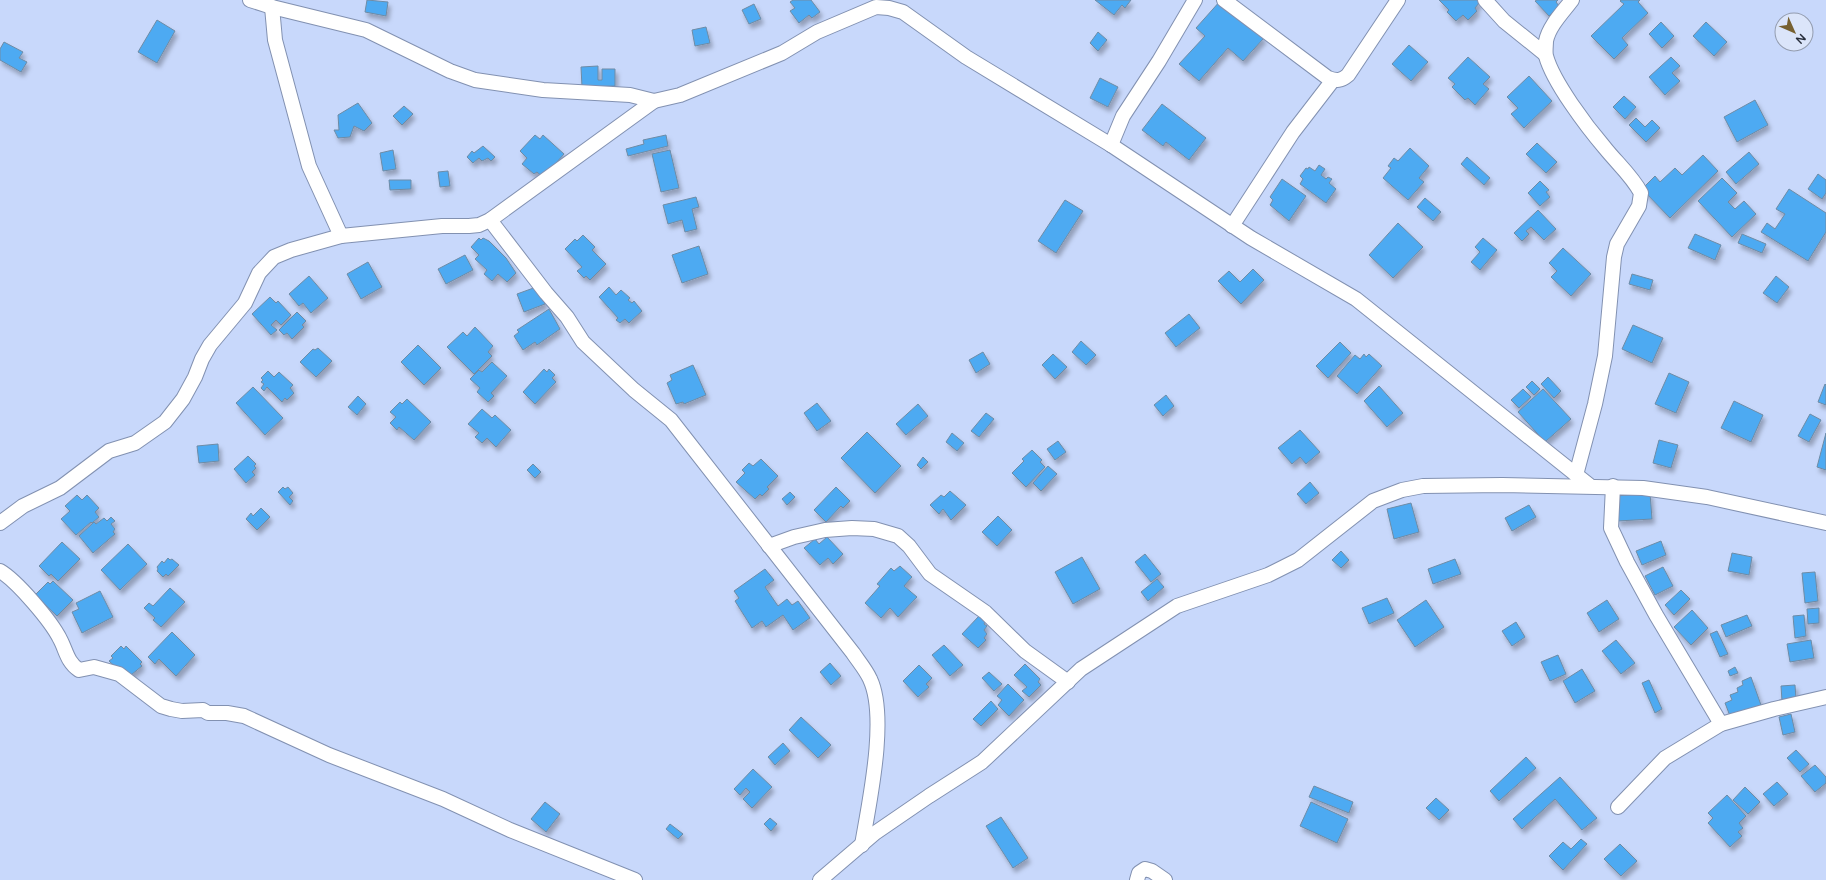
<svg xmlns="http://www.w3.org/2000/svg" width="1826" height="880" font-family="'Varela Round',sans-serif">
  <defs>
    <filter id="shadow"><feDropShadow dx="2.5" dy="4.5" stdDeviation="2" flood-color="#0004"/></filter>
  </defs>
  <rect width="100%" height="100%" fill="#c8d8fb"/>
  <g fill="#4eaaf2" stroke="#6e8ba5" filter="url(#shadow)">
    <polygon points="367,0 388,2 386,16 365,12"/>
    <polygon points="793,0 811,0 820,12 812,18 809,15 799,23 790,11 795,8 790,2"/>
    <polygon points="1095,0 1131,0 1125,8 1122,5 1114,15"/>
    <polygon points="1221,0 1264,38 1243,61 1228,48 1199,81 1179,64 1205,36 1196,28"/>
    <polygon points="1439,0 1478,0 1480,2 1475,8 1477,11 1468,20 1463,15 1456,21 1447,12 1449,10"/>
    <polygon points="1537,0 1558,0 1556,2 1559,6 1549,16 1535,1"/>
    <polygon points="1621,0 1640,0 1638,2 1648,13 1622,38 1628,45 1614,59 1591,36 1624,4 1620,1"/>
    <polygon points="754,4 761,19 749,24 742,10"/>
    <polygon points="157,20 175,31 157,63 138,52"/>
    <polygon points="1661,22 1674,36 1662,48 1649,34"/>
    <polygon points="1706,22 1727,42 1714,56 1693,36"/>
    <polygon points="706,27 710,43 695,46 692,30"/>
    <polygon points="1098,32 1107,40 1098,51 1090,43"/>
    <polygon points="4,42 23,52 19,58 27,62 21,72 0,60 0,49"/>
    <polygon points="1409,45 1428,62 1411,81 1392,64"/>
    <polygon points="1468,57 1490,77 1483,84 1489,89 1475,105 1468,98 1465,100 1452,87 1455,84 1448,78"/>
    <polygon points="1671,57 1680,66 1672,73 1680,81 1665,95 1649,77"/>
    <polygon points="598,66 598,80 602,80 602,69 615,69 615,86 582,87 581,67"/>
    <polygon points="1529,76 1552,101 1524,128 1511,114 1518,108 1507,97"/>
    <polygon points="1100,78 1118,87 1108,107 1090,98"/>
    <polygon points="1624,96 1636,107 1625,119 1613,107"/>
    <polygon points="1755,100 1768,125 1737,142 1724,117"/>
    <polygon points="358,103 372,123 364,131 354,126 350,137 338,138 334,130 339,130 338,115"/>
    <polygon points="1162,104 1206,138 1189,160 1166,142 1163,146 1142,130"/>
    <polygon points="404,106 413,114 402,125 393,116"/>
    <polygon points="1636,118 1645,127 1652,120 1660,128 1646,142 1629,125"/>
    <polygon points="535,135 540,139 543,135 564,154 556,163 558,165 545,179 537,172 534,174 522,164 527,158 520,151"/>
    <polygon points="666,135 668,146 628,156 626,149 644,144 643,140"/>
    <polygon points="1537,143 1557,162 1546,173 1526,154"/>
    <polygon points="483,146 495,157 491,161 488,158 482,161 479,158 473,163 467,157 472,151 474,153"/>
    <polygon points="1410,148 1429,166 1419,178 1424,182 1408,200 1383,178 1391,168 1388,166 1394,158 1398,161"/>
    <polygon points="393,150 396,169 383,171 380,153"/>
    <polygon points="670,150 679,188 661,192 652,154"/>
    <polygon points="1749,152 1759,164 1736,184 1726,172"/>
    <polygon points="1703,155 1718,171 1670,218 1642,189 1655,176 1660,182 1675,168 1682,175"/>
    <polygon points="1467,157 1490,178 1484,185 1461,164"/>
    <polygon points="1319,165 1325,169 1321,175 1326,179 1328,177 1332,179 1329,183 1336,189 1326,203 1300,184 1303,179 1300,176 1306,168 1308,169 1309,167 1315,171"/>
    <polygon points="448,171 450,186 440,187 438,172"/>
    <polygon points="1818,174 1826,180 1826,193 1822,199 1808,189"/>
    <polygon points="1722,178 1737,193 1728,202 1735,209 1744,201 1756,214 1732,237 1698,201"/>
    <polygon points="1282,179 1306,196 1289,221 1270,205 1273,200 1270,197"/>
    <polygon points="389,180 411,180 411,189 390,190"/>
    <polygon points="1540,181 1549,190 1546,192 1550,197 1540,206 1528,193"/>
    <polygon points="1789,189 1826,213 1826,232 1808,261 1761,232 1767,223 1775,229 1785,214 1776,209"/>
    <polygon points="696,197 699,207 692,209 697,229 685,232 682,220 668,224 663,205"/>
    <polygon points="1425,198 1441,212 1433,221 1417,207"/>
    <polygon points="1065,200 1083,211 1056,253 1038,241"/>
    <polygon points="1538,210 1556,229 1544,240 1531,227 1526,231 1529,234 1522,241 1514,233"/>
    <polygon points="1398,223 1423,247 1393,278 1369,255"/>
    <polygon points="1695,234 1721,245 1715,260 1688,248"/>
    <polygon points="1742,234 1766,244 1762,253 1738,243"/>
    <polygon points="583,235 595,247 592,250 606,264 590,280 586,276 584,278 577,271 582,267 565,249 575,239 577,241"/>
    <polygon points="479,238 481,240 483,238 489,241 506,258 516,273 507,282 498,274 492,281 484,274 487,270 475,259 479,255 471,247"/>
    <polygon points="1483,238 1497,250 1480,270 1471,262 1480,252 1475,247"/>
    <polygon points="699,246 708,274 682,283 672,255"/>
    <polygon points="1563,248 1591,274 1571,296 1551,277 1557,271 1549,263"/>
    <polygon points="465,255 473,270 446,284 438,269"/>
    <polygon points="368,262 382,287 361,299 347,274"/>
    <polygon points="1253,269 1264,280 1241,304 1218,281 1229,271 1240,282"/>
    <polygon points="1632,274 1653,280 1650,290 1629,284"/>
    <polygon points="309,276 328,298 311,313 303,303 299,306 289,294"/>
    <polygon points="1776,276 1789,287 1777,303 1763,293"/>
    <polygon points="539,286 545,304 524,312 517,294"/>
    <polygon points="609,287 616,295 621,290 630,298 628,300 632,303 634,301 642,311 629,323 625,319 620,323 616,320 618,318 599,297"/>
    <polygon points="270,297 276,303 278,301 291,315 281,325 276,320 271,325 277,330 271,335 252,314"/>
    <polygon points="549,309 560,329 537,345 535,342 523,350 514,336 519,332 517,330"/>
    <polygon points="297,312 306,321 302,325 304,327 292,339 287,333 284,335 279,330"/>
    <polygon points="1189,314 1200,328 1176,347 1165,333"/>
    <polygon points="1633,325 1663,338 1652,363 1622,349"/>
    <polygon points="475,327 493,346 488,352 492,356 474,374 447,347 463,332 467,336"/>
    <polygon points="1081,341 1096,355 1086,365 1072,352"/>
    <polygon points="1340,342 1351,353 1328,378 1316,366"/>
    <polygon points="418,345 441,368 424,385 401,362"/>
    <polygon points="318,348 332,361 316,377 300,362 313,349 315,350"/>
    <polygon points="983,352 990,364 976,373 969,360"/>
    <polygon points="1053,354 1067,367 1055,379 1042,365"/>
    <polygon points="1364,354 1366,357 1369,354 1382,366 1357,394 1337,376 1355,355 1360,359"/>
    <polygon points="492,362 507,376 491,393 494,396 488,402 477,392 480,388 470,379 479,370 482,372"/>
    <polygon points="693,365 706,395 684,404 683,402 676,404 667,383 672,380 670,375"/>
    <polygon points="544,369 547,372 549,369 555,375 552,378 556,382 535,404 523,392"/>
    <polygon points="268,371 274,377 279,372 293,385 290,388 294,393 287,400 285,398 282,402 267,387 264,391 261,388 264,384 261,382 263,380 261,378"/>
    <polygon points="1669,373 1689,382 1676,413 1655,404"/>
    <polygon points="1548,377 1561,391 1554,398 1541,384"/>
    <polygon points="1532,381 1540,389 1534,395 1526,387"/>
    <polygon points="1825,384 1826,385 1826,405 1818,402"/>
    <polygon points="1379,386 1403,413 1387,427 1364,401"/>
    <polygon points="253,387 283,418 265,435 236,403"/>
    <polygon points="1523,389 1531,397 1519,408 1511,400"/>
    <polygon points="1543,389 1571,419 1545,442 1518,412"/>
    <polygon points="1166,395 1174,406 1163,416 1154,405"/>
    <polygon points="358,396 366,404 357,415 348,407"/>
    <polygon points="407,399 431,422 414,440 399,427 397,430 390,423 396,417 390,412 400,402 402,404"/>
    <polygon points="1734,401 1763,415 1751,442 1721,428"/>
    <polygon points="817,403 831,421 817,431 804,413"/>
    <polygon points="918,404 928,416 906,435 896,424"/>
    <polygon points="482,409 492,418 495,415 511,430 496,447 487,438 482,443 475,437 479,433 468,424"/>
    <polygon points="986,413 994,419 979,437 971,431"/>
    <polygon points="1810,414 1821,420 1809,442 1798,436"/>
    <polygon points="1300,430 1320,452 1306,464 1300,457 1292,464 1278,448"/>
    <polygon points="867,432 901,466 875,493 841,458"/>
    <polygon points="952,433 964,443 957,451 946,442"/>
    <polygon points="1826,433 1826,470 1817,467"/>
    <polygon points="1659,440 1678,445 1671,468 1653,463"/>
    <polygon points="1058,441 1066,452 1055,460 1047,449"/>
    <polygon points="218,444 219,461 199,463 197,446"/>
    <polygon points="1032,450 1042,460 1040,462 1045,467 1026,487 1012,473 1024,461 1022,459"/>
    <polygon points="248,456 256,464 254,466 256,468 252,472 255,475 246,483 234,469"/>
    <polygon points="923,457 928,462 921,469 917,465"/>
    <polygon points="761,459 778,476 767,487 769,489 762,496 760,494 755,499 736,482 745,473 742,470 749,463 753,466"/>
    <polygon points="533,464 541,472 535,478 527,470"/>
    <polygon points="1048,466 1057,474 1041,491 1033,483"/>
    <polygon points="1310,482 1319,493 1306,504 1297,494"/>
    <polygon points="283,487 285,489 288,487 293,493 289,497 293,501 290,505 278,492"/>
    <polygon points="836,487 850,501 843,508 841,506 826,522 814,510"/>
    <polygon points="950,491 966,505 951,520 943,509 939,514 930,505 941,495 944,497"/>
    <polygon points="790,492 795,497 787,505 782,499"/>
    <polygon points="1650,493 1652,519 1618,521 1616,496"/>
    <polygon points="77,495 82,500 87,495 99,508 95,512 99,517 92,523 91,522 76,535 61,519 70,511 65,506"/>
    <polygon points="1411,503 1419,532 1394,539 1387,509"/>
    <polygon points="1529,505 1536,517 1512,531 1505,518"/>
    <polygon points="261,508 270,517 257,530 246,519 251,513 253,516"/>
    <polygon points="998,516 1012,530 997,546 982,532"/>
    <polygon points="111,517 115,521 111,524 115,529 113,532 115,534 93,553 79,536 94,522 96,524 104,518 107,521"/>
    <polygon points="827,537 843,554 833,564 828,558 820,565 804,548 815,539 819,544"/>
    <polygon points="1661,541 1666,555 1642,565 1636,551"/>
    <polygon points="62,542 80,559 58,581 51,574 49,576 39,566"/>
    <polygon points="128,544 147,564 120,590 101,570"/>
    <polygon points="1341,551 1349,560 1341,568 1332,560"/>
    <polygon points="1732,553 1752,557 1749,575 1728,571"/>
    <polygon points="1145,554 1161,574 1151,582 1135,562"/>
    <polygon points="1082,557 1100,589 1073,604 1055,572"/>
    <polygon points="168,558 170,560 172,559 179,565 168,576 166,574 163,577 157,571 158,569 157,567 162,561 164,563"/>
    <polygon points="1455,559 1461,574 1433,584 1428,569"/>
    <polygon points="900,566 912,577 904,586 917,597 898,617 890,608 881,618 865,603 880,586 877,584 891,568 894,571"/>
    <polygon points="1663,567 1673,586 1655,595 1645,576"/>
    <polygon points="765,569 774,580 765,587 778,606 787,599 792,605 798,601 810,618 793,630 783,615 766,627 762,621 752,628 735,601 739,598 734,591"/>
    <polygon points="1815,572 1818,601 1805,603 1802,573"/>
    <polygon points="1157,579 1164,587 1148,601 1141,592"/>
    <polygon points="53,581 73,600 57,616 35,595 48,582 50,584"/>
    <polygon points="170,588 185,602 161,627 153,620 155,618 144,608 149,603 153,606"/>
    <polygon points="1681,590 1690,599 1674,615 1665,605"/>
    <polygon points="100,591 113,617 82,633 72,612 79,609 76,603"/>
    <polygon points="1387,598 1394,613 1369,624 1362,608"/>
    <polygon points="1426,600 1444,627 1415,647 1397,620"/>
    <polygon points="1607,600 1619,619 1599,632 1587,613"/>
    <polygon points="1819,608 1819,623 1808,624 1807,609"/>
    <polygon points="1692,610 1708,628 1691,645 1674,627"/>
    <polygon points="1747,615 1752,626 1726,637 1721,625"/>
    <polygon points="1804,615 1806,636 1795,638 1793,616"/>
    <polygon points="979,616 985,622 984,624 987,626 984,630 987,634 984,638 986,640 978,648 962,634"/>
    <polygon points="1516,622 1525,637 1512,646 1502,631"/>
    <polygon points="1717,631 1728,654 1720,657 1710,634"/>
    <polygon points="172,632 195,655 176,676 159,659 155,664 148,657"/>
    <polygon points="1616,640 1635,663 1621,674 1602,651"/>
    <polygon points="1811,640 1814,658 1790,662 1787,644"/>
    <polygon points="944,645 963,665 950,676 932,655"/>
    <polygon points="121,646 124,649 126,646 142,662 140,664 142,666 131,675 124,675 109,661 113,658 111,656"/>
    <polygon points="1558,655 1566,674 1550,681 1541,662"/>
    <polygon points="830,663 841,676 831,685 820,672"/>
    <polygon points="1025,664 1040,679 1038,682 1041,685 1029,697 1022,691 1027,687 1014,675"/>
    <polygon points="919,665 932,678 926,684 929,687 918,697 903,681"/>
    <polygon points="1735,667 1738,673 1730,676 1728,671"/>
    <polygon points="1582,669 1595,691 1575,703 1563,681"/>
    <polygon points="989,672 1002,684 994,691 982,678"/>
    <polygon points="1751,677 1761,705 1730,716 1725,703 1732,700 1730,695 1738,692 1737,688 1743,685 1742,681"/>
    <polygon points="1649,680 1662,709 1655,713 1642,683"/>
    <polygon points="1008,684 1024,700 1009,716 998,705 1002,700 997,696"/>
    <polygon points="1795,685 1796,699 1782,701 1781,686"/>
    <polygon points="991,701 998,709 981,726 973,719"/>
    <polygon points="1791,714 1795,732 1783,735 1779,717"/>
    <polygon points="801,717 831,745 818,758 789,730"/>
    <polygon points="783,743 790,751 775,765 768,757"/>
    <polygon points="1796,750 1809,764 1800,772 1787,758"/>
    <polygon points="1526,757 1536,768 1499,801 1490,791"/>
    <polygon points="1815,765 1826,777 1826,783 1815,792 1801,776"/>
    <polygon points="753,769 772,787 752,808 743,799 750,792 746,788 740,795 734,789"/>
    <polygon points="1560,777 1597,818 1582,830 1555,799 1522,829 1513,819"/>
    <polygon points="1777,782 1788,794 1774,806 1763,794"/>
    <polygon points="1314,786 1353,802 1349,813 1309,797"/>
    <polygon points="1745,787 1760,802 1748,814 1733,800"/>
    <polygon points="1727,795 1746,816 1739,823 1743,828 1738,832 1742,836 1730,847 1708,823 1713,818 1708,813"/>
    <polygon points="1436,798 1449,810 1439,820 1426,808"/>
    <polygon points="545,802 560,814 546,832 531,819"/>
    <polygon points="1311,802 1348,819 1337,843 1300,826"/>
    <polygon points="1001,817 1028,858 1013,868 986,826"/>
    <polygon points="770,818 777,824 771,831 764,824"/>
    <polygon points="670,824 683,834 678,839 666,829"/>
    <polygon points="1581,839 1587,844 1563,870 1549,856 1563,842 1571,849"/>
    <polygon points="1620,844 1637,861 1621,876 1604,859"/>
  </g>
  <g fill="none" stroke-linecap="round" stroke-linejoin="round">
    <defs>
      <g id="street">
        <polyline points="250,0 272,7 366,30 450,71 475,80 543,90 630,95 654,101 680,95 782,53 817,32 876,7 889,8 903,12 966,57 1111,145 1251,238 1356,299 1589,485"/>
        <path d="M 1224,0 L 1328,78 C 1337,81 1341,81 1348,75 L 1398,0"/>
        <polyline points="1485,0 1504,21 1545,54"/>
        <path d="M 1572,0 C 1563,12 1549,26 1546,41 C 1546,45 1545,52 1546,56 C 1553,82 1587,127 1605,148 C 1617,163 1632,176 1641,193 L 1639,206 L 1617,244 L 1614,257 L 1605,356 L 1595,404 L 1576,475"/>
        <polyline points="272,7 275,40 309,166 341,236"/>
        <polyline points="1111,145 1123,116 1159,61 1195,0"/>
        <path d="M 490,220 L 546,293 L 567,317 L 583,342 L 634,390 L 671,420 L 853,653 C 859,662 866,670 870,679 C 888,717 869,803 862,845"/>
        <polyline points="1232,226 1293,132 1333,80"/>
        <polyline points="1613,486 1611,528 1627,562 1656,615 1721,724"/>
        <polyline points="0,523 23,506 60,488 109,451 135,443 165,422 183,399 195,377 202,359 210,345 245,303 259,273 274,257 291,250 341,236 442,226 469,226 479,225 490,220 654,101"/>
        <polyline points="769,546 794,537 825,530 852,528 874,529 898,536 909,546 930,574 985,612 1025,651 1068,682"/>
        <path d="M 0,571 C 17,581 51,621 60,639 C 66,650 67,662 79,670 L 94,667 L 119,674 L 161,706 L 171,709 L 182,711 L 203,710 L 208,713 L 227,713 L 244,716 L 329,755 L 443,799 L 510,830 L 635,880"/>
        <polyline points="1618,807 1665,758 1721,724 1774,709 1826,697"/>
        <polyline points="820,880 875,833 929,796 982,762 1081,669 1177,606 1268,575 1298,560 1373,501 1402,490 1423,486 1502,485 1643,488 1707,497 1826,523"/>
        <polyline points="1137,880 1139,873 1145,869 1152,871 1165,880"/>
      </g>
    </defs>
    <use href="#street" stroke="#8291b1" stroke-width="16"/>
    <use href="#street" stroke="#fff" stroke-width="14"/>
  </g>
  <g transform="translate(1794 32) rotate(135)"><circle r="19" fill="#dbe5fa" stroke="#939cae"/>
  <path d="M0-3L7 15L0 10L-7 15Z" fill="#776131"/>
  <text y="-6" font-size="11" font-weight="bold" text-anchor="middle" fill="#282e3b">N</text>
  </g>
</svg>
